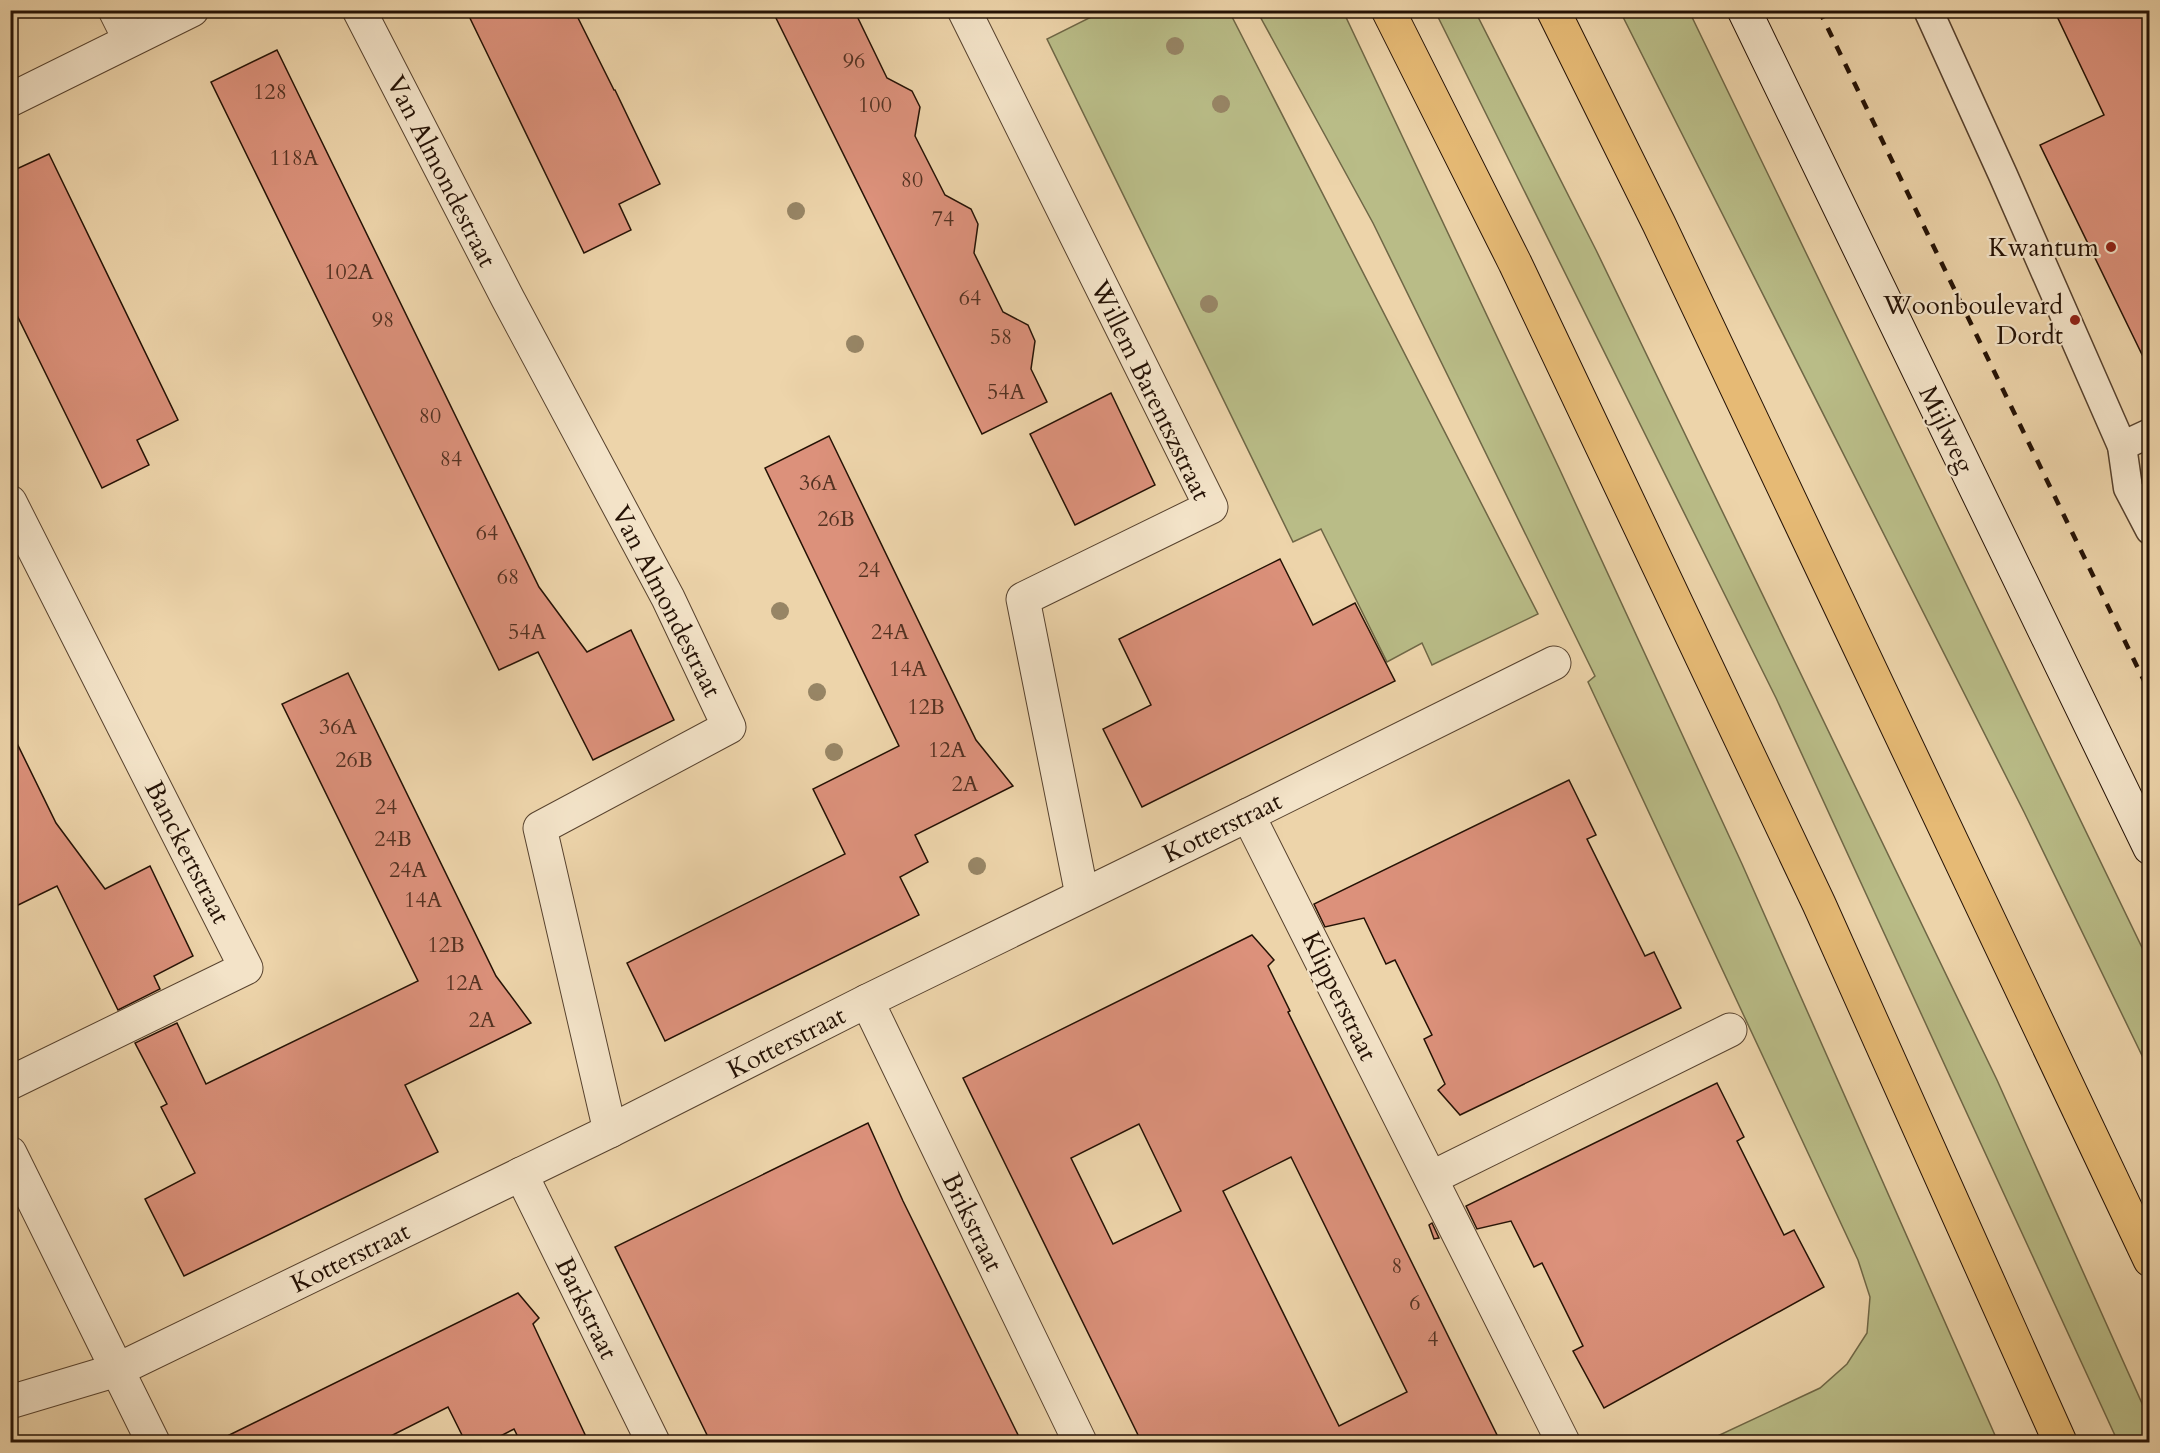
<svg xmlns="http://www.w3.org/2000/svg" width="2160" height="1453" font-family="Cardo,serif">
  <rect width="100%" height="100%" fill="#edd4aa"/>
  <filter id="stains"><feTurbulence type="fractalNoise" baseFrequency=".00333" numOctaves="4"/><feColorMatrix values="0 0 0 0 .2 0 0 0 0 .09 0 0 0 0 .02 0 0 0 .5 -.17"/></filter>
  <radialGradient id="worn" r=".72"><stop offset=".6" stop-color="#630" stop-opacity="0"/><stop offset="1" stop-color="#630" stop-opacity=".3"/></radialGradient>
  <g fill="#b9bc87" stroke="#6f6746" stroke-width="1.5">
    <polygon points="1105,10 1229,11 1538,614 1432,665 1422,643 1387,662 1321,529 1293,542 1047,39"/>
    <polygon points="1257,11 1343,11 1559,468 1742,864 1998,1442 1699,1442 1709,1440 1820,1388 1847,1364 1867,1333 1870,1297 1858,1260 1588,682 1595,676 1373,223"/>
    <polygon points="1435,11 1475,11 1596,250 1997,1080 2149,1419 2149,1442 2118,1442 1776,698"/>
    <polygon points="1620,11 1689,11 2149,962 2149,1070 2024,812"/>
  </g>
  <g fill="#dc917b" stroke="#251205" stroke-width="1.5" fill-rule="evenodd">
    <polygon points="466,10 574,10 614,90 615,90 660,184 619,204 631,230 584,253"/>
    <polygon points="772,10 854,10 887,78 912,91 920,107 915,136 945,195 971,209 978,224 974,253 1003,312 1028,325 1035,341 1031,369 1047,402 982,434"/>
    <polygon points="2054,10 2150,10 2150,371 2040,145 2104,115"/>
    <polygon points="277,50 539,587 587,652 631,630 674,720 593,760 538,652 499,670 211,82"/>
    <polygon points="49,154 178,420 137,440 149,465 102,488 10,301 10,172"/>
    <polygon points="1111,393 1155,485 1075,525 1030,434"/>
    <polygon points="829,436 976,740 1013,786 915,835 928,862 900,877 919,915 665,1041 627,963 845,854 813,789 899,746 765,468"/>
    <polygon points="1280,559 1313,625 1355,603 1395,681 1142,807 1103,729 1151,705 1119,639"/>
    <polygon points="348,673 496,976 531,1023 405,1085 438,1152 184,1276 145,1199 195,1173 161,1107 167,1104 135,1043 177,1023 206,1084 418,981 282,704"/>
    <polygon points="10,729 56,823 105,889 150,866 193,956 154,976 160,989 118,1010 57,886 10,909"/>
    <polygon points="1569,780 1596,835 1587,839 1645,956 1654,952 1681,1008 1460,1115 1438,1090 1445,1084 1424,1039 1432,1035 1395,960 1386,964 1364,918 1325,927 1314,904"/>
    <path d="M 1252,935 L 1274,960 L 1268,966 L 1290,1011 L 1288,1012 L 1501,1443 L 1142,1443 L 963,1078 ZM 1139,1124 L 1181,1211 L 1113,1244 L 1071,1158 ZM 1291,1157 L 1407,1392 L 1339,1426 L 1223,1191 Z"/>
    <polygon points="1717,1083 1744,1137 1737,1141 1784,1235 1794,1230 1824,1287 1604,1408 1573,1351 1583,1346 1542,1263 1534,1267 1511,1221 1477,1229 1466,1206"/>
    <polygon points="868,1123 903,1201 1022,1443 711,1443 615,1247"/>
    <polygon points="1432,1223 1439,1238 1434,1239 1429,1225"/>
    <polygon points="518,1293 539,1318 533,1324 589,1443 521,1443 514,1429 487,1443 466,1443 448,1407 377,1443 213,1443"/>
  </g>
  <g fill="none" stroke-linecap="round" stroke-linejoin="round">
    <defs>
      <g id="lane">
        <polyline points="1928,10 2003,175 2122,446 2128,488 2150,530"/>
        <polyline points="2122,446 2150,433"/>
      </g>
      <g id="street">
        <polyline points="115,10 130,40"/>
        <polyline points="359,10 508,299 668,598 729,727 540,828 610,1131"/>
        <polyline points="964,10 1211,507 1023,599 1082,895"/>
        <polyline points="10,100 192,10"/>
        <polyline points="10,502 246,968 10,1083"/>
        <polyline points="1248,815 1563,1442"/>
        <polyline points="867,1001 1080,1442"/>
        <polyline points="10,1153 153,1442"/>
        <polyline points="521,1174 653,1442"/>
        <polyline points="1431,1178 1730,1030"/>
        <polyline points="10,1402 117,1370 610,1131 867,1001 1248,815 1554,663"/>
      </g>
      <polyline id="secondary" points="1744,10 2150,848"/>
      <g id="highway">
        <polyline points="1388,10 1515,263 1819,904 2060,1442"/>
        <polyline points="1553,10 1659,224 2150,1260"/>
      </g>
    </defs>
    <use href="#lane" stroke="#57422e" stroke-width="31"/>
    <use href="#street" stroke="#57422e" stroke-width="35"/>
    <use href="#secondary" stroke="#251205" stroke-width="35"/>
    <use href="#highway" stroke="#251205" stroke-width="35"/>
    <use href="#lane" stroke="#f3e3c8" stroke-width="28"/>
    <use href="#street" stroke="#f3e3c8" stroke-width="33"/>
    <use href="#secondary" stroke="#f3e3c8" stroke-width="33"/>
    <use href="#highway" stroke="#e6ba75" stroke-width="33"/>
    <polyline stroke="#251205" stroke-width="4.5" stroke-dasharray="10 10" stroke-linecap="butt" points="1819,10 2150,693"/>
  </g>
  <g fill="#978565">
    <circle cx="1175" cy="46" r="9"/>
    <circle cx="1221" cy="104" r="9"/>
    <circle cx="796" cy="211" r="9"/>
    <circle cx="1209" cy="304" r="9"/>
    <circle cx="855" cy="344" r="9"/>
    <circle cx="780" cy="611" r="9"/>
    <circle cx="817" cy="692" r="9"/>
    <circle cx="834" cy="752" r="9"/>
    <circle cx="977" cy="866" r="9"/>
  </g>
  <g fill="#8f2418" stroke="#f3e3c8" stroke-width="2">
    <circle cx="2111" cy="247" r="6"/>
    <circle cx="2075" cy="320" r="6"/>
  </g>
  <g text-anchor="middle" stroke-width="4.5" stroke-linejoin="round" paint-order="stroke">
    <g font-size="22" fill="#533222">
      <text x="854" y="68">96</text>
      <text x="270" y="99">128</text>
      <text x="875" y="112">100</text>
      <text x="294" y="165">118A</text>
      <text x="912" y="187">80</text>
      <text x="943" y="226">74</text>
      <text x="349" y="279">102A</text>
      <text x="970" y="305">64</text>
      <text x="383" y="327">98</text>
      <text x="1001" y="344">58</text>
      <text x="1006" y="399">54A</text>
      <text x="430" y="423">80</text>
      <text x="451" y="466">84</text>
      <text x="818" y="490">36A</text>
      <text x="836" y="526">26B</text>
      <text x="487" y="540">64</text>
      <text x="869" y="577">24</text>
      <text x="508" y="584">68</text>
      <text x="527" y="639">54A</text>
      <text x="890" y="639">24A</text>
      <text x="908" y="676">14A</text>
      <text x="926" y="714">12B</text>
      <text x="338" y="734">36A</text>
      <text x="947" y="757">12A</text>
      <text x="354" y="767">26B</text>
      <text x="965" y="791">2A</text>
      <text x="386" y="814">24</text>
      <text x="393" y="846">24B</text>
      <text x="408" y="877">24A</text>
      <text x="423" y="907">14A</text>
      <text x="446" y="952">12B</text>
      <text x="464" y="990">12A</text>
      <text x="482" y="1027">2A</text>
      <text x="1397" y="1273">8</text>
      <text x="1415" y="1310">6</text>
      <text x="1433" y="1346">4</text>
    </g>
    <g font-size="26" fill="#251205" stroke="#f3e3c8">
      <text transform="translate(442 171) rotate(63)" y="9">Van Almondestraat</text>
      <text transform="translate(1151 390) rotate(64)" y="9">Willem Barentszstraat</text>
      <text transform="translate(1947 429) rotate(64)" y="9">Mijlweg</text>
      <text transform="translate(667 601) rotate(63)" y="9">Van Almondestraat</text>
      <text transform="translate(1222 827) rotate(-26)" y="9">Kotterstraat</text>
      <text transform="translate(188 852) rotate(63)" y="9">Banckertstraat</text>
      <text transform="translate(1340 996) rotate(64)" y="9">Klipperstraat</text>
      <text transform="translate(786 1042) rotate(-27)" y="9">Kotterstraat</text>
      <text transform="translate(973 1222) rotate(64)" y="9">Brikstraat</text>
      <text transform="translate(350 1257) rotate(-26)" y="9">Kotterstraat</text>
      <text transform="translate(587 1308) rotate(64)" y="9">Barkstraat</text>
    </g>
    <g font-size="26" fill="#251205" stroke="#f3e3c8" text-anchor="end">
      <text x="2099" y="256">Kwantum</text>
      <text x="2063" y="314">Woonboulevard<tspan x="2063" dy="30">Dordt</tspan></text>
    </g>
  </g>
  <rect width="2160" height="1453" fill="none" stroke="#edd4aa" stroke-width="36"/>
  <rect x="12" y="12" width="2136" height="1429" fill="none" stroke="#251205" stroke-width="3"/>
  <rect x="18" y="18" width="2124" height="1417" fill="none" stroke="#251205" stroke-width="1.5"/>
  <rect width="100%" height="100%" filter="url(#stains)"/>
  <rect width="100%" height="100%" fill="url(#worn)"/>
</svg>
